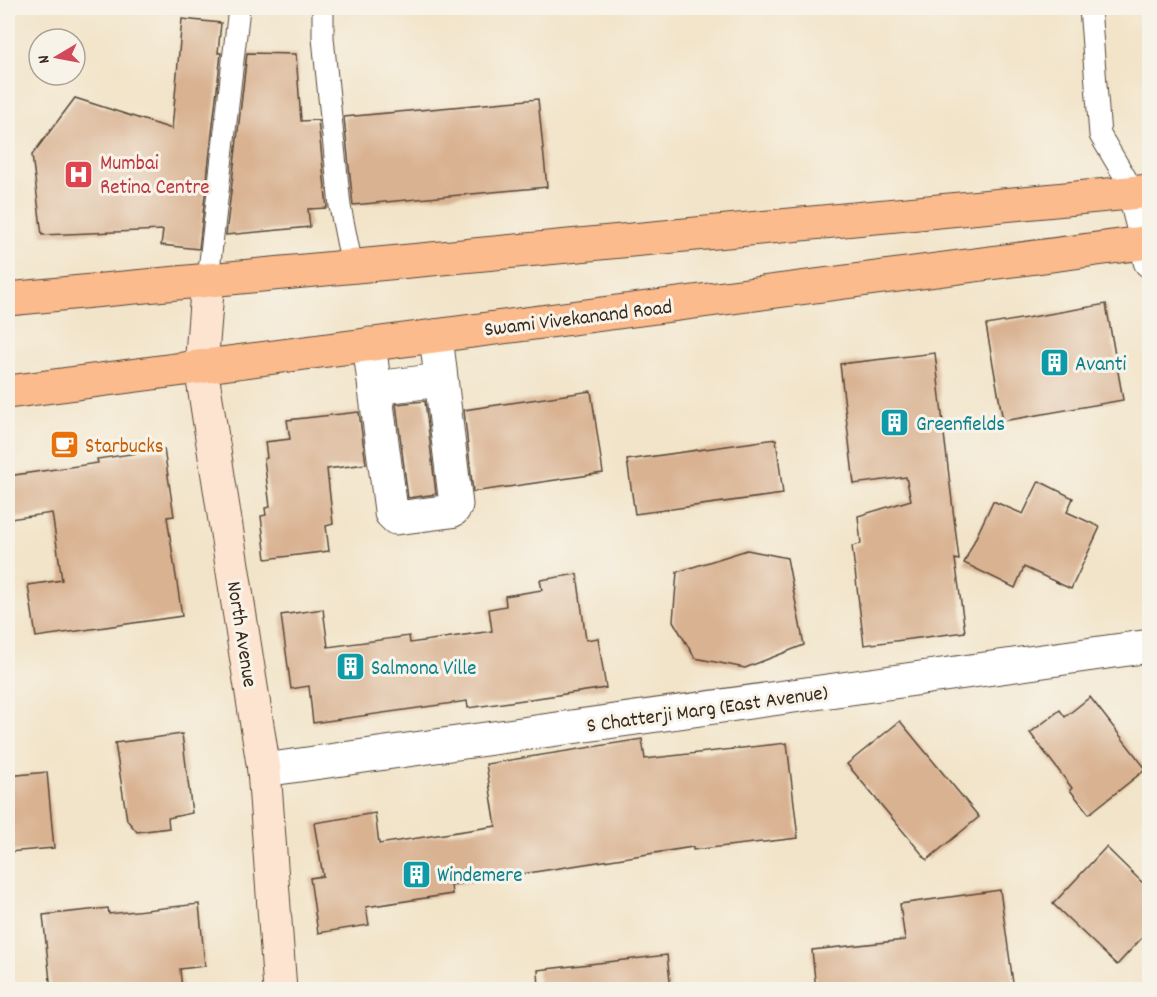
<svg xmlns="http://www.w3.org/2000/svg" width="1157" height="997" font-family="Dekko,sans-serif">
  <rect width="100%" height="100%" fill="#f7f3e8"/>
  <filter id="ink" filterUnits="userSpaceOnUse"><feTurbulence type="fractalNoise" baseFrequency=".0167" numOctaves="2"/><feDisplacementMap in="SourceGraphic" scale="12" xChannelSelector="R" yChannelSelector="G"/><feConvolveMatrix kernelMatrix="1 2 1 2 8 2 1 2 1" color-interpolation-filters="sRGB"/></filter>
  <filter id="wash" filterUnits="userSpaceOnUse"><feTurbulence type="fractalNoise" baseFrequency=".008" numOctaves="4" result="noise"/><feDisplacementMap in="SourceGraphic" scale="24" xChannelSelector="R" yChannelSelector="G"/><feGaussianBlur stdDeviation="1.35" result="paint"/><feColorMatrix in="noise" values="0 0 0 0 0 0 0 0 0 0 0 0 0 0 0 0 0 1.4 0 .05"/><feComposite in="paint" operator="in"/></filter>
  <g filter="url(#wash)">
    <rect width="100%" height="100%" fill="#f2e4c9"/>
    <g id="blocks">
      <g fill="#d9b292">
        <polygon points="182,19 221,23 218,53 221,53 199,249 161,245 163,230 42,235 32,155 75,98 172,129"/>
        <polygon points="247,53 296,54 301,121 318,120 327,208 308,209 310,227 226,235"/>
        <polygon points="538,99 547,187 353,205 344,117"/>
        <polygon points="1106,304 1123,400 1003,421 986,325"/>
        <polygon points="935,353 944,432 940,432 944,434 959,560 955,559 965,632 864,645 852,546 861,544 858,516 911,500 906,477 854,484 840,364"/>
        <polygon points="591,391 603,473 473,492 464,410"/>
        <polygon points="425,401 436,494 408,498 396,404"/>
        <polygon points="359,412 366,464 327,469 333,524 326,526 329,551 266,559 261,516 266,515 265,508 270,507 264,459 267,458 265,442 290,439 287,420"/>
        <polygon points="776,439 783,494 635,514 627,460"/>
        <polygon points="164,449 174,516 167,517 182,616 36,637 28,585 62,580 52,513 10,519 8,502 8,476 98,463 97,459"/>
        <polygon points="1039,481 1073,498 1067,512 1100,527 1071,589 1024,567 1015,588 964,563 993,501 1023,514"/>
        <polygon points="747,550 787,558 804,645 745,668 695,658 673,621 677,572"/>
        <polygon points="577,574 586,640 598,638 606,688 468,708 467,701 313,723 309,686 291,689 281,615 323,609 328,647 409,636 410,643 492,631 489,609 506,606 505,596 542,590 540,580"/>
        <polygon points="1090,697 1146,769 1089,814 1070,790 1072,788 1030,733 1060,710 1065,717"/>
        <polygon points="900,721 979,817 927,860 847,764"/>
        <polygon points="182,734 192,813 168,818 169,828 137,832 127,820 115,743"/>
        <polygon points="642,739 645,759 787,743 798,838 693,850 693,847 451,885 452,894 366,907 369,925 318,933 310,878 323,876 314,823 375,813 379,844 496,826 486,764"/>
        <polygon points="47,772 54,848 8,852 8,776"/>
        <polygon points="1106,847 1149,889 1149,930 1117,965 1053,904"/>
        <polygon points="1000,890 1014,990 816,990 812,950 905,940 900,904"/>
        <polygon points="199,904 205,966 180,969 182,990 51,990 43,915 108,908 109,914"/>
        <polygon points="667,955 671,990 539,990 538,970"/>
      </g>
    </g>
  </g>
  <g filter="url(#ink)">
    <use href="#blocks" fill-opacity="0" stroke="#564638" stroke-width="1.5"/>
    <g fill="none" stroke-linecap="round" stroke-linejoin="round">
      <defs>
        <g id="lane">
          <polyline points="323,8 323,38 340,206 352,266"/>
          <polyline points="1090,8 1100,135 1134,192"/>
          <polyline points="208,279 239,8"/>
        </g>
        <g id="street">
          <polyline points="1134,192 1147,243 1150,261"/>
          <polyline points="369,344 391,510 391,513 396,518 451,511 453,510 456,505 436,336"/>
          <polyline points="375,388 441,380"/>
          <polyline points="264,770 1150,646"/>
        </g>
        <polyline id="secondary" points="208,279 201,367 264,770 280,990"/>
        <g id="primary">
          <polyline points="8,299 1150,191"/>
          <polyline points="8,392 1150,242"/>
        </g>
      </defs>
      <use href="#lane" stroke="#564638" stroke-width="23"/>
      <use href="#street" stroke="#564638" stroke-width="35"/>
      <use href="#secondary" stroke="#564638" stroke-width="35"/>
      <use href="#primary" stroke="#564638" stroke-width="35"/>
      <use href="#lane" stroke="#fff" stroke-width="21"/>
      <use href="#street" stroke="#fff" stroke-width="33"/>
      <use href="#secondary" stroke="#fde4d1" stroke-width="33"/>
      <use href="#primary" stroke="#fbbb8d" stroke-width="33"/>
    </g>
  </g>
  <defs>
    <symbol id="hospital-square" viewBox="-11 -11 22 22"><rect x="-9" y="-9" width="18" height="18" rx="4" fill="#e0444e" stroke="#f7f3e8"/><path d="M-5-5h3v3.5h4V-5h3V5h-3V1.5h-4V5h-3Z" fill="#fff"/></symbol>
    <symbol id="building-square" viewBox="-11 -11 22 22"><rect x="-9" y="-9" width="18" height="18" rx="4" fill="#0f9aa8" stroke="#f7f3e8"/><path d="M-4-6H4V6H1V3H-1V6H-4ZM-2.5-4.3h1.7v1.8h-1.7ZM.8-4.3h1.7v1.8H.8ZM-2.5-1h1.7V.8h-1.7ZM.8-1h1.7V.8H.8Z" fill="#fff"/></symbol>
    <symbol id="cafe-square" viewBox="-11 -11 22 22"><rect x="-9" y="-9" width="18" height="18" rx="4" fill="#e8710a" stroke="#f7f3e8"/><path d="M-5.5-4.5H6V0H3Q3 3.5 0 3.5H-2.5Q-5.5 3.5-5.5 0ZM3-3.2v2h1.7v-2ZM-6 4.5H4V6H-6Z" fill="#fff"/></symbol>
  </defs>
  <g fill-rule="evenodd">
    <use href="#hospital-square" x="62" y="158" width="33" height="33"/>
    <use href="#building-square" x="1038" y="346" width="33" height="33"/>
    <use href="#building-square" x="878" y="406" width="33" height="33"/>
    <use href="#cafe-square" x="48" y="428" width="33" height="33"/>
    <use href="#building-square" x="334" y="650" width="33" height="33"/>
    <use href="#building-square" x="400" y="858" width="33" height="33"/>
  </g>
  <g text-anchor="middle" stroke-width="6" stroke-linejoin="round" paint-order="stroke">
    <g font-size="21" fill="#be3a42" stroke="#f7f3e8" text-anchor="start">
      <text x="100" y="169">Mumbai<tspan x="100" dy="24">Retina Centre</tspan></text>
    </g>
    <g font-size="21" fill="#3b2a1e" stroke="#f7f3e8">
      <text transform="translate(578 317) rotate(-7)" y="7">Swami Vivekanand Road</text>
      <text transform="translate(243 634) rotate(81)" y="7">North Avenue</text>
      <text transform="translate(707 708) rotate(-8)" y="7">S Chatterji Marg (East Avenue)</text>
    </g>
    <g font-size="21" fill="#0d838f" stroke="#f7f3e8" text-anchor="start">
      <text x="1075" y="370">Avanti</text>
      <text x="916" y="430">Greenfields</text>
      <text x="371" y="674">Salmona Ville</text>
      <text x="437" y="881">Windemere</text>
    </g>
    <g font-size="21" fill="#c56008" stroke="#f7f3e8" text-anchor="start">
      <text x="85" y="452">Starbucks</text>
    </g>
  </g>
  <rect width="1157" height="997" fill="none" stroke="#f7f3e8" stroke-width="30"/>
  <g transform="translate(57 57) rotate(260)"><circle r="28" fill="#f7f3e8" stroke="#aca397" stroke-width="1.5"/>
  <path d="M0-4.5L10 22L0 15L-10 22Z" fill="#d1495b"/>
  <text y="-9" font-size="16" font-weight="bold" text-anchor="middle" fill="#3b2a1e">N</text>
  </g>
</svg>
